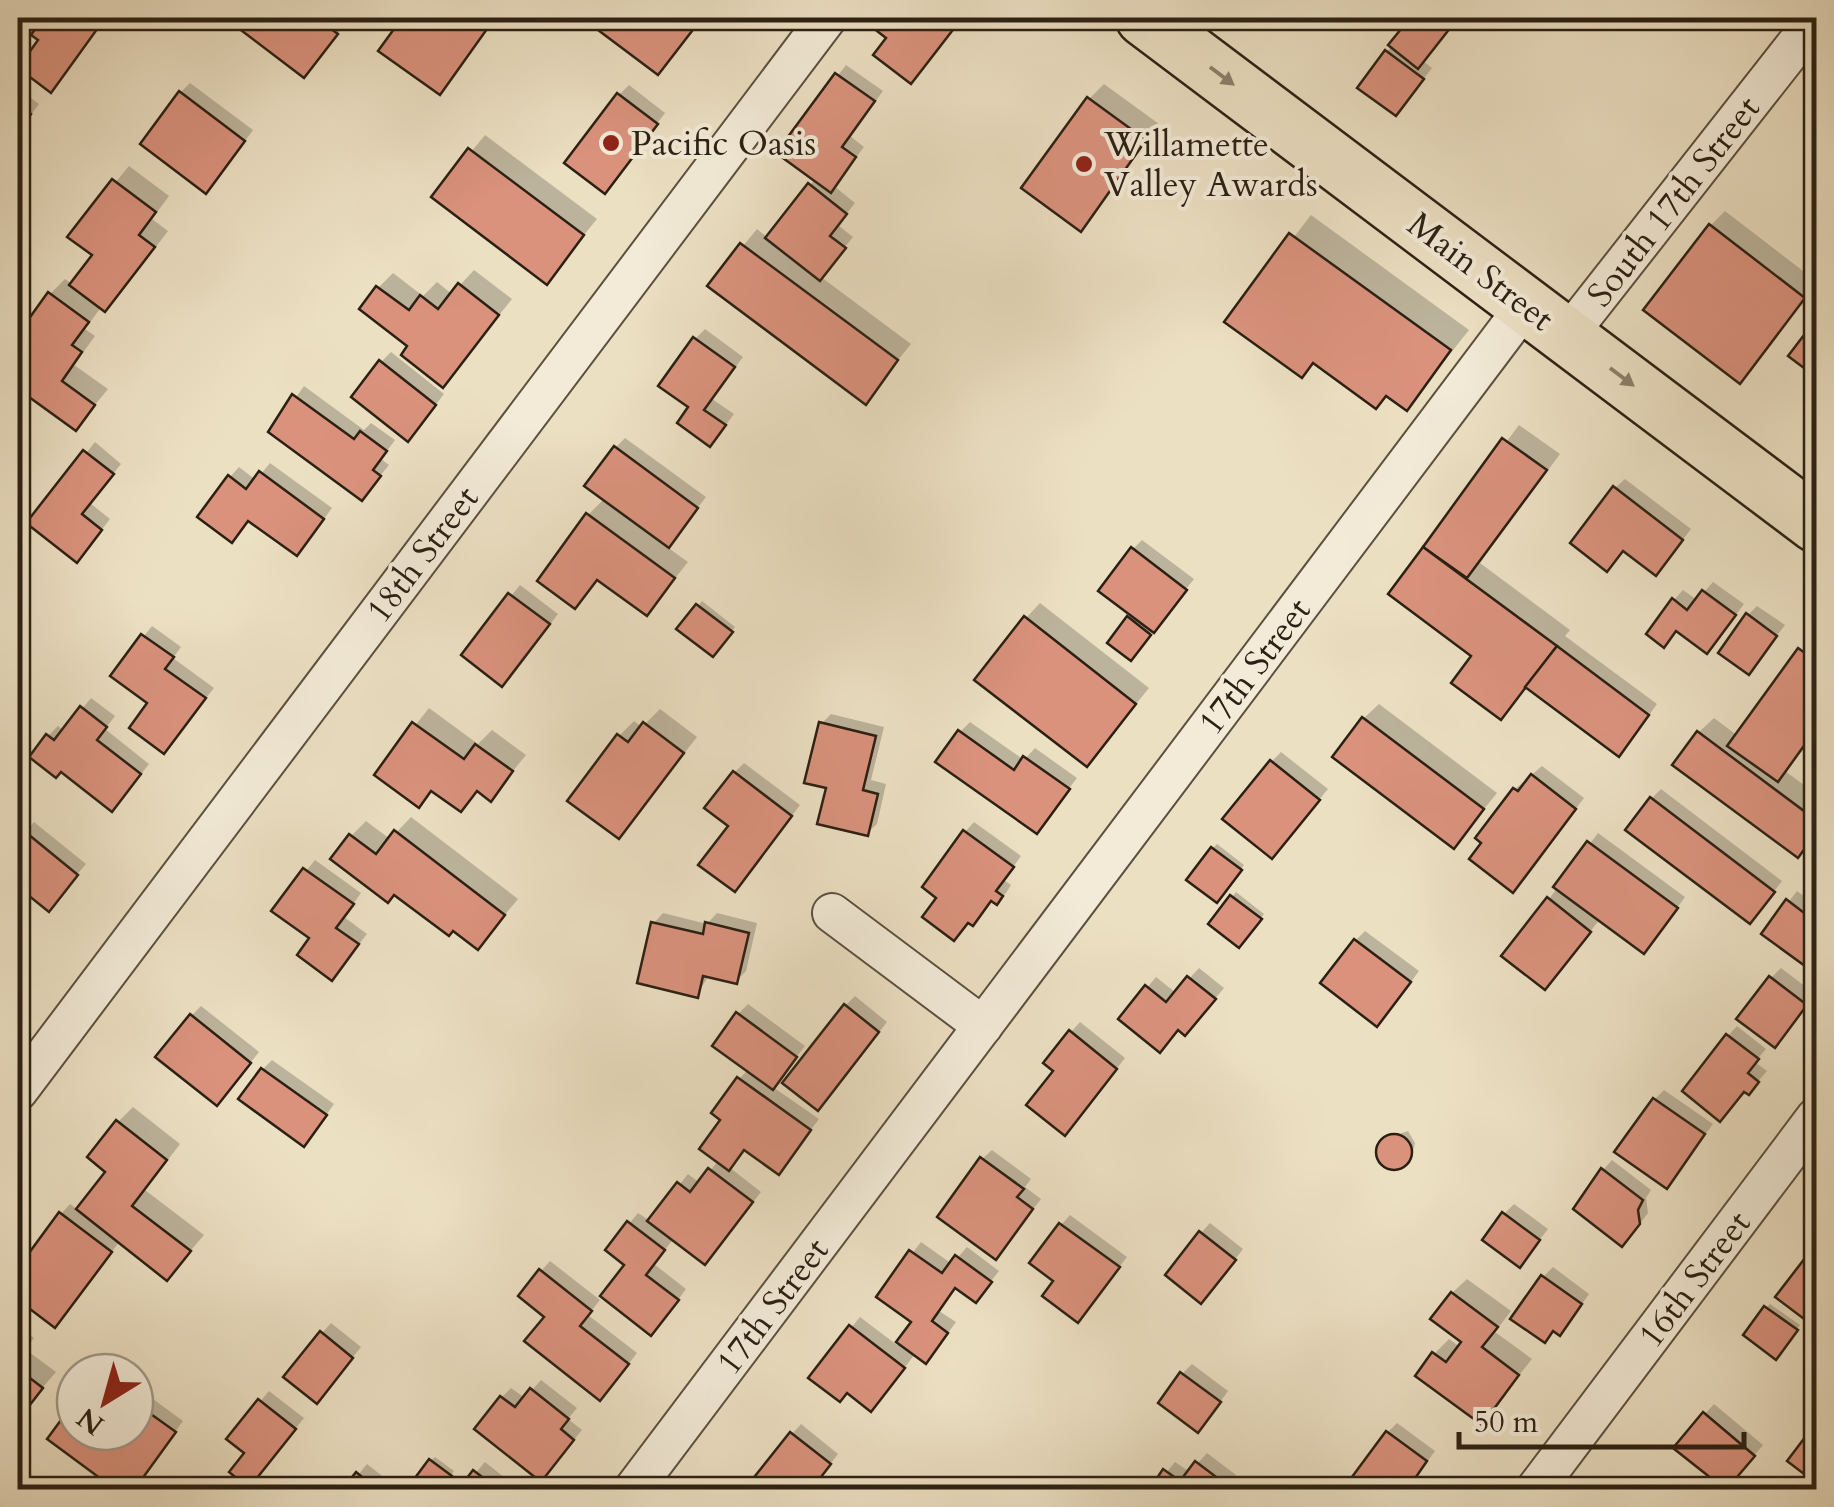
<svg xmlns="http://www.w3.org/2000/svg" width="1834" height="1507" font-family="Cardo,serif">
  <rect width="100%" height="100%" fill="#ece0c3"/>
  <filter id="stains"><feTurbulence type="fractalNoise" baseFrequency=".002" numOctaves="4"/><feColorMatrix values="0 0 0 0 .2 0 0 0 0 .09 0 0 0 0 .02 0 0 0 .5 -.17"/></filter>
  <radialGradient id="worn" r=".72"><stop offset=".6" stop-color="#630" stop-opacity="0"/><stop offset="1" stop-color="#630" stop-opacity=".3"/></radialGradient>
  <g fill="#0003">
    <polygon points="46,18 105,18 61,80 42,40 34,34"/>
    <polygon points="235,18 338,18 346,23 314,65 232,21"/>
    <polygon points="405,18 497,18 439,92 382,51"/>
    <polygon points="586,18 704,18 658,72"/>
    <polygon points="876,18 956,18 959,20 921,71 871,23"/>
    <polygon points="1413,18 1458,18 1423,61 1432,68 1405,103 1387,52"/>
    <polygon points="846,65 883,91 850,136 864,147 834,186 855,203 838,225 853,237 821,277 911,344 865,401 710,286 757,229 768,238 815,179 779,153"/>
    <polygon points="190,83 253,130 216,181 180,93"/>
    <polygon points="1104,84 1159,124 1080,228 1089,99"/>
    <polygon points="629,85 665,113 614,181 619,95"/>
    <polygon points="18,88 39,104 18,133"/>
    <polygon points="485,135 597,219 546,281 434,197"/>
    <polygon points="129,166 169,196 152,219 168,231 120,294 105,309 102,306 85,329 95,336 74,365 108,389 76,428 18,385 18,338 50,294 65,279 72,284 95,255 71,236"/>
    <polygon points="1725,211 1816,281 1740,381 1710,226"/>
    <polygon points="1311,215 1469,330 1407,408 1388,394 1315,362 1301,375 1228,322"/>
    <polygon points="474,270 512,299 443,385 411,345 378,288 393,273 423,296 437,282 452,294"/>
    <polygon points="705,329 743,357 712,399 734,414 719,434 692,406 695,339"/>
    <polygon points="391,352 444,394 417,429 381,362"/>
    <polygon points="304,386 364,430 371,423 395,440 381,459 389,465 362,498 272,431"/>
    <polygon points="1519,425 1560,454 1480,563 1570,630 1565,636 1657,704 1628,744 1528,686 1501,716 1475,655 1392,594"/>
    <polygon points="625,438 706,497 667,547 688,562 647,613 599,578 575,606 588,515 605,498 616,447"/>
    <polygon points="95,442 121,464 90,503 110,519 86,550 30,523"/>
    <polygon points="270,463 332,508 306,543 250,519 242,530 230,477 239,467 256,480"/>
    <polygon points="1625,479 1691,529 1665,563 1624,549 1615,488"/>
    <polygon points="1142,540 1194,579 1135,654 1111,642 1133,614 1133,549"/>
    <polygon points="1713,582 1744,604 1716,641 1678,629 1664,644 1674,600 1683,590 1697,600"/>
    <polygon points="520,585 558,614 512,674 464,654"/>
    <polygon points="702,601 735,627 717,650 680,629"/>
    <polygon points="1040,603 1149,688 1087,764 1026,618"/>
    <polygon points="1757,606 1785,625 1749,672 1748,615"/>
    <polygon points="152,626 181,647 173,658 214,688 164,751 151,703 113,675"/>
    <polygon points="1815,634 1816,731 1785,771 1816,794 1816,835 1798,855 1699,732 1714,718 1738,736"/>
    <polygon points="91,698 115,716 105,729 149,764 122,799 62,769 48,736 58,726 64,731"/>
    <polygon points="1379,704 1497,793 1454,846 1364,718"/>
    <polygon points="429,708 478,744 492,730 526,755 491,798 479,789 461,809 434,789 419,804 377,774"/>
    <polygon points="660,709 697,737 619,836 619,736 634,721 642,727"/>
    <polygon points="831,714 884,727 871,780 886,784 877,824 867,833 828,786 821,724"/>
    <polygon points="970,722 1024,760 1035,748 1077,778 1037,831 960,732"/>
    <polygon points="1281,752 1328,789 1281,846 1272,761"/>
    <polygon points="744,763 800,805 744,880 732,825 735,772"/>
    <polygon points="1542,766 1584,798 1522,880 1515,789"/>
    <polygon points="1661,789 1782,881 1759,911 1651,799"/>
    <polygon points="18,810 27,818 18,830"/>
    <polygon points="411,817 518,899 478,947 351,836 366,821 390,839"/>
    <polygon points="34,822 86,864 48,909 18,884 18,840"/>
    <polygon points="974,822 1021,856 1004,880 1011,885 1006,893 996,902 993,899 972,923 965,832"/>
    <polygon points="1598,833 1685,897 1653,941 1600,919 1555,977 1549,899"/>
    <polygon points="1217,844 1244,865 1221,896 1213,848"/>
    <polygon points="315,860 361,893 344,917 367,934 332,978 312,938 274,911"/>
    <polygon points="1797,891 1816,905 1816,971 1765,933"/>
    <polygon points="1236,892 1264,914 1243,941 1211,923"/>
    <polygon points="663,913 707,924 717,913 757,923 746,971 736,981 709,975 697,995 654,923"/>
    <polygon points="1365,931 1419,971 1387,1014 1356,940"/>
    <polygon points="1199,968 1224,988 1195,1023 1179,1028 1121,1019 1156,977 1176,993"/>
    <polygon points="1781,968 1815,994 1784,1035 1771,978"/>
    <polygon points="855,996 887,1022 827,1098 845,1006"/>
    <polygon points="748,1004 805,1046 773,1087 819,1119 779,1172 745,1148 729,1167 761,1192 714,1252 674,1238 654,1264 686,1289 661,1323 627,1265 608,1249 638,1213 650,1221 688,1174 700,1183 719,1160 724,1119 739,1079 748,1070 738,1014"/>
    <polygon points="201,1006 259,1052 226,1093 191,1016"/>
    <polygon points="1080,1022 1125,1058 1074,1123 1056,1071 1071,1032"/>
    <polygon points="1737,1026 1766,1049 1755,1062 1767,1071 1749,1092 1728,1036"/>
    <polygon points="272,1060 334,1104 313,1134 262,1070"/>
    <polygon points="1664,1090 1713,1124 1667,1186 1654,1100"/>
    <polygon points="133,1107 180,1144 145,1190 204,1235 167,1278 120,1241 55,1325 18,1297 18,1273 61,1214 70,1204 78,1210 109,1172 118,1122"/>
    <polygon points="1408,1131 1415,1143 1412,1157 1398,1169 1385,1167 1377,1153 1384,1139"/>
    <polygon points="992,1150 1031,1179 1025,1187 1041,1199 996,1257 982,1159"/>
    <polygon points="1612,1160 1651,1190 1646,1198 1648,1213 1632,1234 1603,1170"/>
    <polygon points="1514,1204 1548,1229 1520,1265 1504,1214"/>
    <polygon points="1070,1215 1127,1257 1078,1320 1061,1225"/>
    <polygon points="1210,1223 1243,1249 1211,1291 1201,1233"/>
    <polygon points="921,1242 952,1264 967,1247 999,1271 976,1300 957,1286 939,1311 956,1322 935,1351 915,1354 880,1400 811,1377 860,1317 897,1345 914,1321 879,1296"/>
    <polygon points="550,1261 600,1300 588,1315 637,1353 610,1388 548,1316 541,1271"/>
    <polygon points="1553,1267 1589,1294 1569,1323 1543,1277"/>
    <polygon points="1467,1279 1511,1311 1495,1332 1532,1359 1482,1422 1434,1354 1449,1339 1460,1347 1464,1341 1452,1293"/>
    <polygon points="1770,1304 1800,1325 1780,1353 1766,1308"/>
    <polygon points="331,1323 361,1347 326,1391 322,1333"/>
    <polygon points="18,1325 34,1338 25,1349 56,1372 18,1416"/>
    <polygon points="1192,1364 1228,1391 1207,1420 1182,1374"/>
    <polygon points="541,1380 577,1408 568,1419 582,1430 550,1469 502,1397 511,1388 525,1398"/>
    <polygon points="269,1391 304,1418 259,1475 248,1453 230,1438"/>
    <polygon points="153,1399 183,1421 137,1485 51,1439 75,1405 75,1432 135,1432 135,1420"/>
    <polygon points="1714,1404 1763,1445 1734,1479 1705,1414"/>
    <polygon points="1397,1423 1435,1451 1407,1490 1388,1432"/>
    <polygon points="801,1424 838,1454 810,1490 792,1434"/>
    <polygon points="1812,1433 1816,1436 1816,1480 1791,1460"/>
    <polygon points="1207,1453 1236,1475 1225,1490 1152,1490 1175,1462 1190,1472"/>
    <polygon points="435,1457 454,1471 441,1490 430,1461"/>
    <polygon points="485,1462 520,1490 461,1490"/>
    <polygon points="367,1464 400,1490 346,1490"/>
    <polygon points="1698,1481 1708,1490 1690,1490"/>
    <polygon points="1105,1482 1115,1490 1099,1490"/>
  </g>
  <g fill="#da927d" stroke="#2b2013" stroke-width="2.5">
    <polygon points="43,18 103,21 51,93 18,68 38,40 31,35"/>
    <polygon points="232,18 316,18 338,34 304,78 229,21"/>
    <polygon points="402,18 485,18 492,22 440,95 378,51"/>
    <polygon points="582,18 702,18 658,75"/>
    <polygon points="872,18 934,18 952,31 911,84 873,55 886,38 868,24"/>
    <polygon points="1410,18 1458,18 1418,69 1388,45"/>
    <polygon points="1385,50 1424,79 1396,116 1357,88"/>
    <polygon points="835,73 875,101 842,147 856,157 831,193 776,153"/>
    <polygon points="179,91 245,141 206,194 140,144"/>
    <polygon points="617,93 658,124 605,194 564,163"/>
    <polygon points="1087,97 1146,140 1081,232 1021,188"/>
    <polygon points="18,105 31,114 18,133"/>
    <polygon points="468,148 584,235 547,285 431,197"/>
    <polygon points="112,179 156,212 139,235 155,247 105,312 69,285 92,255 67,237"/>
    <polygon points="808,183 847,214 830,236 846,248 820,281 765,238"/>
    <polygon points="1709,224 1805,298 1740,384 1643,310"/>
    <polygon points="1289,233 1451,350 1407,411 1386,396 1376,409 1313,363 1302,378 1224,322"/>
    <polygon points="740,243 898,360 866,405 707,286"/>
    <polygon points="458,283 499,315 443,388 401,355 407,346 359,309 376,286 409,310 420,295 438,309"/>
    <polygon points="48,292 89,322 72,345 82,352 62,381 95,405 76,431 18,389 18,334"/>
    <polygon points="1814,322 1816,324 1816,377 1788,356"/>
    <polygon points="693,337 735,367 704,410 726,425 710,447 677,423 688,407 658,386"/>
    <polygon points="379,360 436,405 408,442 351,397"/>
    <polygon points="292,394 354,439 360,431 387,451 373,470 381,476 362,501 268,432"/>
    <polygon points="1502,438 1547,470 1467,578 1423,547"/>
    <polygon points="614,446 698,508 669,548 584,486"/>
    <polygon points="83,450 114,474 82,514 102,530 77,563 26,523"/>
    <polygon points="259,471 324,519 297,556 248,521 232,543 197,517 228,475 246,489"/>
    <polygon points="1613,486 1683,540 1656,576 1623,551 1607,572 1570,543"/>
    <polygon points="586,513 675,578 647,616 597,580 575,609 537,581"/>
    <polygon points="1131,547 1187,590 1154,633 1098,591"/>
    <polygon points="1423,547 1557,646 1501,720 1451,683 1471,656 1388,594"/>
    <polygon points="1702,590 1736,615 1707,654 1676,631 1664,648 1646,634 1672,598 1687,610"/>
    <polygon points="508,593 550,624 502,687 461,655"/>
    <polygon points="696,604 733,632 713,657 676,629"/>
    <polygon points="1746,613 1777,636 1749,675 1718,653"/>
    <polygon points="1024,616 1136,704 1087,767 974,680"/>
    <polygon points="1127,616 1151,635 1131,661 1107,643"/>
    <polygon points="141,634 174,657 165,669 206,698 164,754 129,728 147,703 110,676"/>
    <polygon points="1557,646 1649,715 1619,757 1525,687"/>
    <polygon points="1798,648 1816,661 1816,729 1778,782 1727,746"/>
    <polygon points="80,706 107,727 97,740 141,774 112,812 61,772 56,778 29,757 46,734 54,740"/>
    <polygon points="1362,717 1484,809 1454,849 1332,757"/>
    <polygon points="412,722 464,759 475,744 513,771 491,802 477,791 461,812 431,791 419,808 374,775"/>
    <polygon points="643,722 684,753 619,839 567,801 617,734 628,742"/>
    <polygon points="819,722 876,736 863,790 878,794 868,836 817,824 826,788 804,783"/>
    <polygon points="958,730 1014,770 1023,756 1070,789 1037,834 935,762"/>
    <polygon points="1697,731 1816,820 1816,833 1798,858 1672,765"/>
    <polygon points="1270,760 1320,800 1272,859 1222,819"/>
    <polygon points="733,771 792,816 735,892 698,865 728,826 704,808"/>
    <polygon points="1531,774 1576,809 1513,893 1469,859 1481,843 1475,838 1513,788 1518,791"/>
    <polygon points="1650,797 1775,892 1750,924 1625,830"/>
    <polygon points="23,830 78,875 49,912 18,887 18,836"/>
    <polygon points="394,830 505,915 478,950 453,931 449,936 394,895 388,903 330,859 349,834 376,854"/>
    <polygon points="963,830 1014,867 996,891 1003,896 997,905 991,901 973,926 968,923 954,941 922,917 936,898 922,887"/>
    <polygon points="1587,841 1678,908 1644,954 1553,887"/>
    <polygon points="1211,847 1242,870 1217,903 1186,880"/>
    <polygon points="303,868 354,904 336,928 359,944 332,981 297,955 309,938 271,911"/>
    <polygon points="1230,895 1262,919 1239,948 1208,924"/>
    <polygon points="1547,897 1591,932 1545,990 1501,956"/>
    <polygon points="1786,899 1816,922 1816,974 1761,934"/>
    <polygon points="651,922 703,934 705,922 749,933 737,984 703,976 698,998 637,983"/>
    <polygon points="1354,939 1411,982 1377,1027 1320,983"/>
    <polygon points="1187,976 1216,999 1185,1036 1178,1030 1160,1053 1118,1019 1145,985 1166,1002"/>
    <polygon points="1769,976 1807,1005 1775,1048 1736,1019"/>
    <polygon points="844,1004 879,1032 818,1111 782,1083"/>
    <polygon points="736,1012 797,1057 773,1090 712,1046"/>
    <polygon points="190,1014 251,1063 217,1106 155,1057"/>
    <polygon points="1069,1030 1117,1069 1065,1136 1026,1105 1053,1071 1043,1063"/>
    <polygon points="1726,1034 1759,1059 1748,1073 1759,1082 1749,1095 1744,1092 1720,1122 1682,1091"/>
    <polygon points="261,1068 327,1115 304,1147 238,1099"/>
    <polygon points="737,1077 811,1130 779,1175 744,1150 729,1171 699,1149 720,1120 711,1113"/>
    <polygon points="1653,1098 1705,1134 1667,1189 1614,1152"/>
    <polygon points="116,1120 167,1160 132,1206 191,1251 167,1281 76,1209 105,1172 87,1157"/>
    <circle cx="1394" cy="1152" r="18"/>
    <polygon points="980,1157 1024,1189 1017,1197 1033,1209 996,1260 937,1217"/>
    <polygon points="708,1168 753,1202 705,1265 647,1221 677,1182 690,1192"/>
    <polygon points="1601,1168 1643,1200 1638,1210 1640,1224 1622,1247 1573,1209"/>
    <polygon points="59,1212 112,1252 55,1328 18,1300 18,1268"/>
    <polygon points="1502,1212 1540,1240 1520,1268 1482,1240"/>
    <polygon points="627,1221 665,1250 646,1275 679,1300 651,1336 600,1296 624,1265 605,1250"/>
    <polygon points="1059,1223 1120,1267 1078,1323 1042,1296 1053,1281 1029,1263"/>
    <polygon points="1199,1231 1236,1260 1201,1304 1165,1275"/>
    <polygon points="1812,1249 1816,1250 1816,1328 1775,1297"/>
    <polygon points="909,1250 942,1273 955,1255 992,1282 976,1303 955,1288 932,1321 948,1333 926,1364 896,1342 911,1322 876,1297"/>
    <polygon points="539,1269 592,1311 580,1326 629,1364 600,1401 524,1341 544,1317 518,1296"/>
    <polygon points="1541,1275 1582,1304 1560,1336 1553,1331 1545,1343 1510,1319"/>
    <polygon points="1451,1292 1498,1327 1482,1347 1519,1375 1482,1425 1415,1376 1432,1352 1446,1362 1461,1342 1430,1319"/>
    <polygon points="1764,1306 1798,1330 1776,1360 1743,1335"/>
    <polygon points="849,1325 905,1368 871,1412 847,1393 840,1402 808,1378"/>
    <polygon points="320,1331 353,1358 317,1404 283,1377"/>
    <polygon points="18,1369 43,1388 19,1419 18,1419"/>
    <polygon points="1180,1372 1221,1402 1198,1433 1158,1403"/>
    <polygon points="530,1388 569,1419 561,1429 574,1440 541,1482 474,1429 500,1396 515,1407"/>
    <polygon points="258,1399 296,1429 249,1488 229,1472 244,1453 226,1439"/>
    <polygon points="75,1401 75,1432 135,1432 135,1416 141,1407 176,1432 134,1490 116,1490 47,1439"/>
    <polygon points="1703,1412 1755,1456 1726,1490 1673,1448"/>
    <polygon points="1386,1431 1427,1461 1407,1490 1352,1490 1346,1485"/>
    <polygon points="790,1432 831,1464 811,1490 772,1490 755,1476"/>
    <polygon points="1806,1436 1816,1443 1816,1483 1787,1461"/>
    <polygon points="429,1459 452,1476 442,1490 406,1490"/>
    <polygon points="1195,1461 1228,1486 1225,1490 1149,1490 1163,1469 1180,1481"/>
    <polygon points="473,1470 499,1490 458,1490"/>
    <polygon points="356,1472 378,1490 342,1490"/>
  </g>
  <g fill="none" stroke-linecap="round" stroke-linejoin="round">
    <defs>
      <g id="street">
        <polyline points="1567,336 1816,19"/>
        <polyline points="832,913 983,1026"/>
        <polyline points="18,1091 827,18"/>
        <polyline points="633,1490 1526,305"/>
        <polyline points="1535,1490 1816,1117"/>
      </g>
      <polyline id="primary" points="1144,18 1816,524"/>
    </defs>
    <use href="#street" stroke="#5b503f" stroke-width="42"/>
    <use href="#primary" stroke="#2b2013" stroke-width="60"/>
    <use href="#street" stroke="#f3ebd8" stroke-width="38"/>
    <use href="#primary" stroke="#ece0c3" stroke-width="55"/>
  </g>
  <defs><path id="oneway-solid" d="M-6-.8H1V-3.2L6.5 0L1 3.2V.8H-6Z" transform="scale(2.5)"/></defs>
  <g fill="#8c806b">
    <use href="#oneway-solid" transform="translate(1222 76) rotate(37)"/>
    <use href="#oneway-solid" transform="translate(1622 377) rotate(37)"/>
  </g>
  <g fill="#8f2418" stroke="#f3ebd8" stroke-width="4">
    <circle cx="611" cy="143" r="10"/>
    <circle cx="1084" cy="164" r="10"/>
  </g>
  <g text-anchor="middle" stroke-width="8" stroke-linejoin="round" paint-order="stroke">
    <g font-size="35" fill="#2b2013" stroke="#f3ebd8" text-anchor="start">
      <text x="631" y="155">Pacific Oasis</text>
      <text x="1104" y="156">Willamette<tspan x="1104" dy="40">Valley Awards</tspan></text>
    </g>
    <g font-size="35" fill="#2b2013" stroke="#f3ebd8">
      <text transform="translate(1673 201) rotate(-52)" y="12">South 17th Street</text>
      <text transform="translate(1481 271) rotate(37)" y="12">Main Street</text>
      <text transform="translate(422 554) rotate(-53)" y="12">18th Street</text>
      <text transform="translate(1254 666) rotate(-53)" y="12">17th Street</text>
      <text transform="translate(1694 1279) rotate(-53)" y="12">16th Street</text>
      <text transform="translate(772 1306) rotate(-53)" y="12">17th Street</text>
    </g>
  </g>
  <rect width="1834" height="1507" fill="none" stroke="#ece0c3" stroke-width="60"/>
  <rect x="20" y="20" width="1794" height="1467" fill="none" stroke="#2b2013" stroke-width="5"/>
  <rect x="30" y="30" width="1774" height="1447" fill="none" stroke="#2b2013" stroke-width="2.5"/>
  <g transform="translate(105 1402) rotate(217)"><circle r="48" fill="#f3ebd8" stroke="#a39a89" stroke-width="2.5"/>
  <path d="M0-8L18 38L0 25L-18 38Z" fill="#8f2418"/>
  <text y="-15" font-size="28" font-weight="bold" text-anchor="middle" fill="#2b2013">N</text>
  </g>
  <path d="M1459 1432v15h285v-15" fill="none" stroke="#2b2013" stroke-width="5"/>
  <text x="1474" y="1432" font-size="30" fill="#2b2013" stroke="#f3ebd8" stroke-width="8" paint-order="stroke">50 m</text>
  <rect width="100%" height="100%" filter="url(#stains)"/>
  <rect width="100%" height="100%" fill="url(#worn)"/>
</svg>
